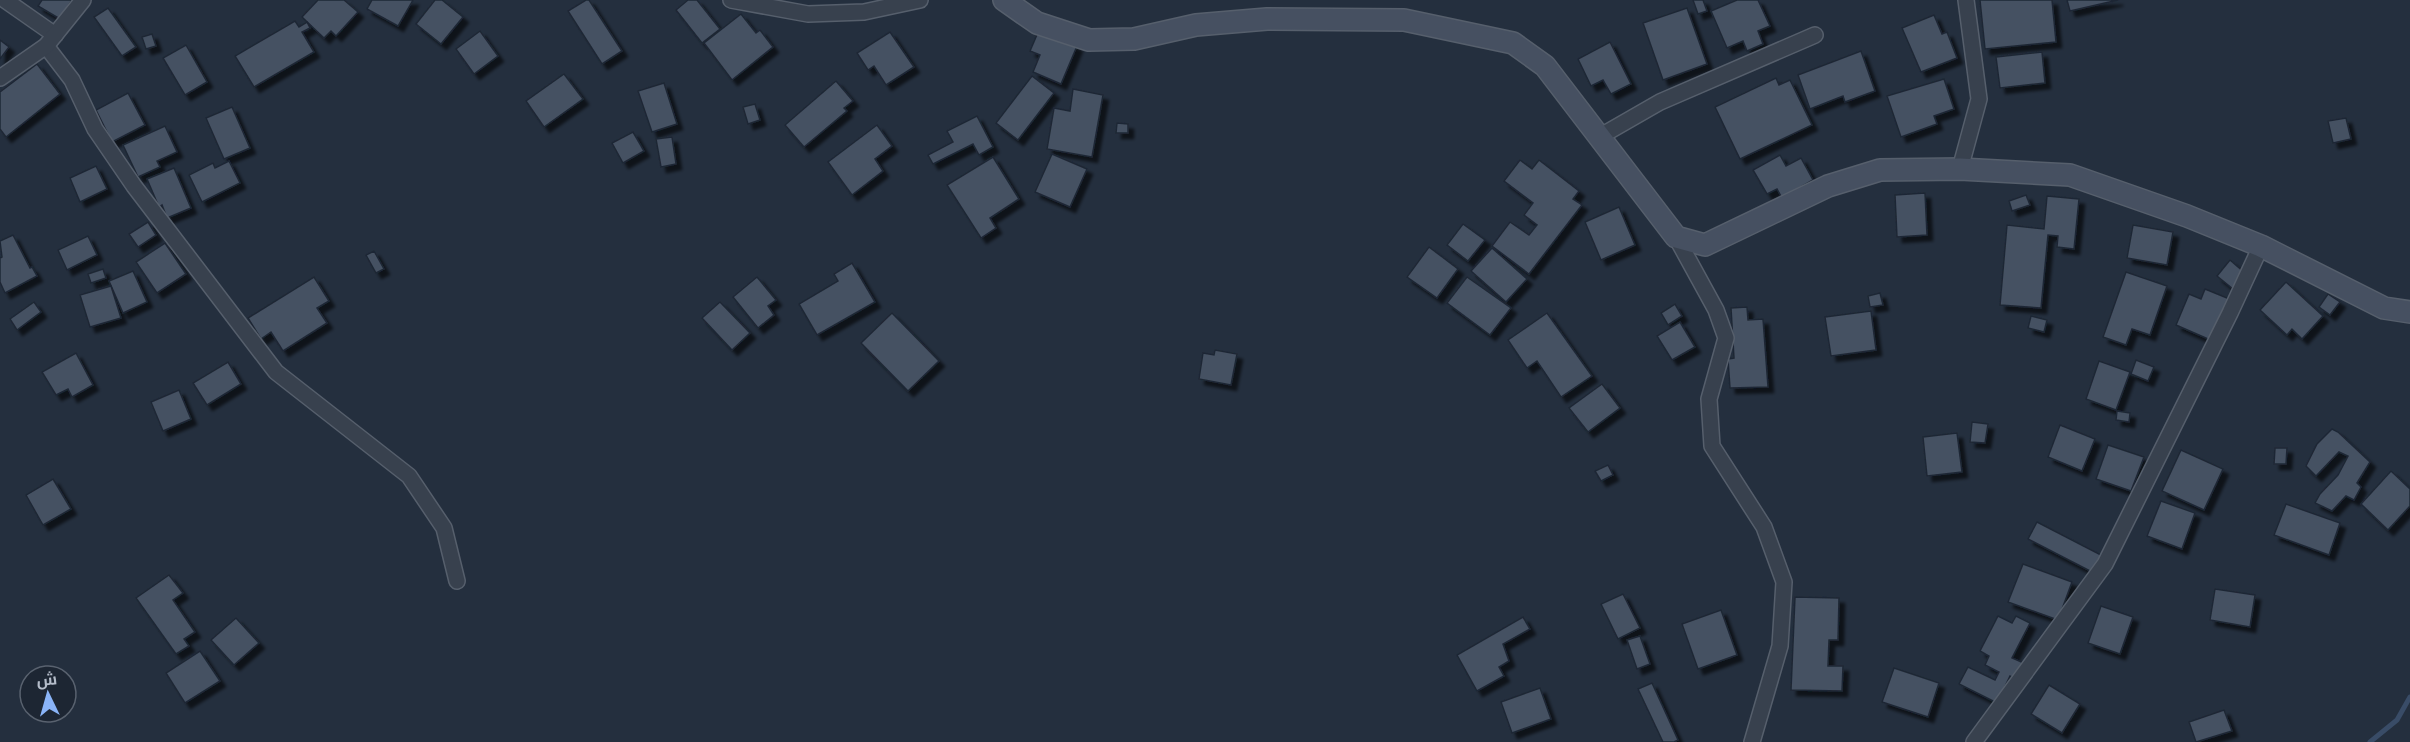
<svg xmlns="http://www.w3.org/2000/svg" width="2410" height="742" font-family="'Fira Sans Condensed',Cairo,sans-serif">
  <defs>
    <filter id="shadow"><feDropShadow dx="5.5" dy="5.5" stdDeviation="1.5" flood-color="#0009"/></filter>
  </defs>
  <rect width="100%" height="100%" fill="#242f3e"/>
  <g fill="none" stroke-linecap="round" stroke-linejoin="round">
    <polyline stroke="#394c67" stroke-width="5" points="2370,742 2397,720 2410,697"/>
  </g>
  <g fill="#455162" stroke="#1f2835" stroke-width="1.5" filter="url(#shadow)">
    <polygon points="42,0 72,0 60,19 38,6"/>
    <polygon points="318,0 344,0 358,12 336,36 331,31 324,38 302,17"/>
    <polygon points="372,0 413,0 398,26 367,9"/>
    <polygon points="435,0 442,0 463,17 441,44 416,24"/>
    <polygon points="586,0 589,0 622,51 602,64 568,11"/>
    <polygon points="688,0 697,0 720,29 702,43 676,10"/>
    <polygon points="1693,0 1703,0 1707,11 1698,14"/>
    <polygon points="1737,0 1758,0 1770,26 1758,31 1763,44 1747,51 1743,41 1727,48 1711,11"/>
    <polygon points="1980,0 2052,0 2056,42 1985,49"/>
    <polygon points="2067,0 2118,0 2070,11"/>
    <polygon points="108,8 136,47 122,56 94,17"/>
    <polygon points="1687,8 1707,64 1663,80 1643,23"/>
    <polygon points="741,14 756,33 760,30 773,47 732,80 704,43"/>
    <polygon points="1934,15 1942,34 1947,32 1957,58 1921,72 1902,28"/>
    <polygon points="295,21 299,27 307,22 310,28 302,32 314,52 254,87 235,56"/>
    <polygon points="1039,30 1077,46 1061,84 1033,72 1040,55 1030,51"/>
    <polygon points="480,31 498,56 474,74 456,49"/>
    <polygon points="890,32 914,67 886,85 874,66 868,70 857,53"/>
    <polygon points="152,34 156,46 146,49 142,37"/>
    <polygon points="0,40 9,47 0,59"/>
    <polygon points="1610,42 1631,84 1611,94 1603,80 1591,86 1578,59"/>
    <polygon points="186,45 207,82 185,95 163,58"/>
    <polygon points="1861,51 1875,91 1845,102 1843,96 1810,109 1798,75"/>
    <polygon points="2042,52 2045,83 2000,88 1996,57"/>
    <polygon points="37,64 60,94 6,137 0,129 0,92"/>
    <polygon points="564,74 583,99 544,127 526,101"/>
    <polygon points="1032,76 1054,93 1018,140 996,123"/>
    <polygon points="1776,78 1779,85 1790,80 1812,125 1740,159 1715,107"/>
    <polygon points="1944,79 1954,109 1934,116 1937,124 1901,137 1887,96"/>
    <polygon points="836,81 853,101 844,108 847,111 804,147 785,125"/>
    <polygon points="664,83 677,124 652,132 638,91"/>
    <polygon points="1073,89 1103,95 1092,157 1047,149 1054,108 1070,111"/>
    <polygon points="128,93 145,125 112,142 96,110"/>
    <polygon points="755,104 760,120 748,124 743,107"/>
    <polygon points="232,107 250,148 224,159 206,118"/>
    <polygon points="977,116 993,147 979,155 973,144 933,164 928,155 953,142 947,131"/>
    <polygon points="2346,118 2351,139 2333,143 2328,121"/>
    <polygon points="1117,123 1128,124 1128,133 1116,133"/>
    <polygon points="877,125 892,146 875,159 883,171 852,195 828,162"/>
    <polygon points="165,126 177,152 157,161 160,167 138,177 123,145"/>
    <polygon points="633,132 644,151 623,163 612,143"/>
    <polygon points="672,137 676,164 661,167 656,139"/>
    <polygon points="1052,154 1087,169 1070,207 1035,192"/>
    <polygon points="1780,155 1786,166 1801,158 1813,180 1782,198 1777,189 1767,194 1753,170"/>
    <polygon points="993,157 1019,199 990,218 996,228 981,238 947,185"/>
    <polygon points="1520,160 1532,169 1539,160 1579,191 1573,199 1582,205 1529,274 1492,246 1510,222 1529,235 1537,225 1524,215 1533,203 1504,181"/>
    <polygon points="229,161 240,183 202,202 189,175 213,163 215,168"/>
    <polygon points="96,166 107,189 80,202 70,178"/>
    <polygon points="174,168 191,208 167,218 162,205 159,207 147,179"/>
    <polygon points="1925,193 1927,235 1897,237 1895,195"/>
    <polygon points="2026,195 2030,205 2012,211 2009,201"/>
    <polygon points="2047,196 2079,199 2074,249 2057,247 2058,236 2048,235 2041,308 2000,305 2007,225 2044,229"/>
    <polygon points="1619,207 1635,245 1601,260 1585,222"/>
    <polygon points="148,222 156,235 138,247 129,234"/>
    <polygon points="1463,224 1485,240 1468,261 1447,245"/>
    <polygon points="2133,225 2173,232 2167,265 2127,258"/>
    <polygon points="13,235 30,268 32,267 37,276 5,293 0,282 0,258 2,257 0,241"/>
    <polygon points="88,236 97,255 67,270 58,250"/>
    <polygon points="165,243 186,274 157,293 136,262"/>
    <polygon points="1429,247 1458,269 1437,298 1407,277"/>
    <polygon points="1492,248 1527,279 1506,302 1471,271"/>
    <polygon points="374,251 384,269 376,273 366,255"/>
    <polygon points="2230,260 2246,274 2233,289 2217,276"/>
    <polygon points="852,263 875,302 817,335 799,304 838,281 834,274"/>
    <polygon points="103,269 106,278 91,283 88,274"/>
    <polygon points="133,271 147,302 123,313 109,281"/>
    <polygon points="2126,272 2167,286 2150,335 2132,329 2126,345 2103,337"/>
    <polygon points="314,277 329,301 317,308 327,323 283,351 271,332 261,339 248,318"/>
    <polygon points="757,277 776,300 768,306 774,315 758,328 733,297"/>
    <polygon points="1467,277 1511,308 1490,335 1447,303"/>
    <polygon points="2286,282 2323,316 2302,339 2292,329 2287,335 2260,310"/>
    <polygon points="111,286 121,318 90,327 80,295"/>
    <polygon points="2205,289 2232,300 2215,342 2176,325 2189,294 2201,299"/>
    <polygon points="1880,293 1883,305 1870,307 1868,296"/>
    <polygon points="2328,294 2340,302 2330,315 2319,307"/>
    <polygon points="34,302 41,312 17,330 10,319"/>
    <polygon points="720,302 750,333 732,350 702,318"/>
    <polygon points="1675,304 1682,316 1668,325 1661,313"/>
    <polygon points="1747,307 1748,320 1763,319 1768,387 1730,388 1728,359 1734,358 1731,308"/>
    <polygon points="1871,311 1876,350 1831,356 1825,317"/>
    <polygon points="892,313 939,361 908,391 861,343"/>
    <polygon points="1547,313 1592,376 1561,397 1537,361 1527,368 1508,340"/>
    <polygon points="2031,316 2047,320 2044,332 2028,328"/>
    <polygon points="1680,322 1695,347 1672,360 1657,336"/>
    <polygon points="1215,350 1237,354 1231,385 1199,379 1203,353 1214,355"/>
    <polygon points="76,353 93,385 72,397 68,389 56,395 42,372"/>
    <polygon points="2136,360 2154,367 2148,381 2131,374"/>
    <polygon points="2099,361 2130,372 2116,410 2086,399"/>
    <polygon points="228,362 241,384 207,405 193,383"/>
    <polygon points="1602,384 1620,408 1588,432 1569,408"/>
    <polygon points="179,390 191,419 163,431 151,402"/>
    <polygon points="2117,411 2130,413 2129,422 2116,420"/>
    <polygon points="1972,422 1988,424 1985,443 1970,442"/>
    <polygon points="2060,425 2095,439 2082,471 2048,457"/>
    <polygon points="2332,429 2338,432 2370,462 2357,483 2361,487 2354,500 2346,496 2332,511 2315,503 2320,494 2338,475 2348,456 2339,452 2316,476 2306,466 2317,444"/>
    <polygon points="1957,433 1962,472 1927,476 1923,437"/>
    <polygon points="2108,445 2144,457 2131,491 2096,479"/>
    <polygon points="2275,448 2287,448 2286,464 2274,464"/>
    <polygon points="2181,450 2223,469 2204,510 2162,491"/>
    <polygon points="1608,465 1613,475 1601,481 1595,471"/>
    <polygon points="2391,471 2410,489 2410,506 2388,530 2361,504"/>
    <polygon points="53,479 71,509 43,525 26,495"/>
    <polygon points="2161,501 2195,513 2182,549 2147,536"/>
    <polygon points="2286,504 2340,523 2329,555 2274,535"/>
    <polygon points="2037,522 2101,555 2092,572 2028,539"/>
    <polygon points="2023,564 2072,582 2058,620 2008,602"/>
    <polygon points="169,575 183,593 173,600 195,632 184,639 189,646 176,654 136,598"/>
    <polygon points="2215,589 2255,595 2250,627 2210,620"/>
    <polygon points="1623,594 1640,628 1618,639 1601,604"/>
    <polygon points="1795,597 1839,598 1838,640 1829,640 1828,666 1843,666 1842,691 1791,690"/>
    <polygon points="2101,606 2133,617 2120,654 2088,643"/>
    <polygon points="1721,610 1737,655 1698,669 1682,624"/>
    <polygon points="1998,616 2012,623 2016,616 2030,623 2012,658 2026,664 2018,680 2010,676 1997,703 1959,684 1968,667 1995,680 1999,672 1985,665 1989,656 1980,651"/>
    <polygon points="1523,617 1530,629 1503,644 1509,661 1499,667 1504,676 1477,691 1457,655"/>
    <polygon points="236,618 259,643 234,665 211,640"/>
    <polygon points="1640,636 1650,664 1637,669 1627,640"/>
    <polygon points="200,651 220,681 185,703 166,673"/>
    <polygon points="1894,668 1939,683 1928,717 1882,702"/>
    <polygon points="1652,683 1678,740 1674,742 1663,742 1638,689"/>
    <polygon points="2049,685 2080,704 2062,733 2031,714"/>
    <polygon points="1540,688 1551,719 1512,733 1501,702"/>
    <polygon points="2224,710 2232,731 2196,742 2189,722"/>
  </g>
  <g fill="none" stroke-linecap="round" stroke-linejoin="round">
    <defs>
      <g id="street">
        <polyline points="5,0 55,35"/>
        <polyline points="731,0 808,14 864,12 920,0"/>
        <polyline points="46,46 72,80 95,129 134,186 276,372 409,476 444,528 457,581"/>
        <polyline points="0,78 46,46 83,0"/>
        <polyline points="1599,137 1660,102 1815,35"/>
        <polyline points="1960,169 1979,99 1966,0"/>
        <polyline points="1676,237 1716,310 1726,338 1709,399 1712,446 1764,527 1784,582 1780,646 1752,742"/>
        <polyline points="1974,742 2105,564 2230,313 2261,246"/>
      </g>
      <polyline id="secondary" points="1004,0 1037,23 1089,40 1134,39 1196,25 1267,19 1404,20 1513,43 1545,66 1676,237 1705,245 1828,186 1880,170 1960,169 2070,175 2187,216 2261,246 2384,308 2410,312"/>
    </defs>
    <use href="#street" stroke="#565f6c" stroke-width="18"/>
    <use href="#secondary" stroke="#565f6c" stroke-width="24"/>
    <use href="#street" stroke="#38414e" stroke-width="15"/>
    <use href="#secondary" stroke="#465061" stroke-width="21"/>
  </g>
  <g transform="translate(48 694) rotate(355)"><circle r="28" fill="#1d2633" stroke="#59626f" stroke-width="1.5"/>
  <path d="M0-4.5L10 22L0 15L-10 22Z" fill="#8ab4f8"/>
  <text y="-9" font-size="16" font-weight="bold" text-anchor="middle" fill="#b4bcc9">ش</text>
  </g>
</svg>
